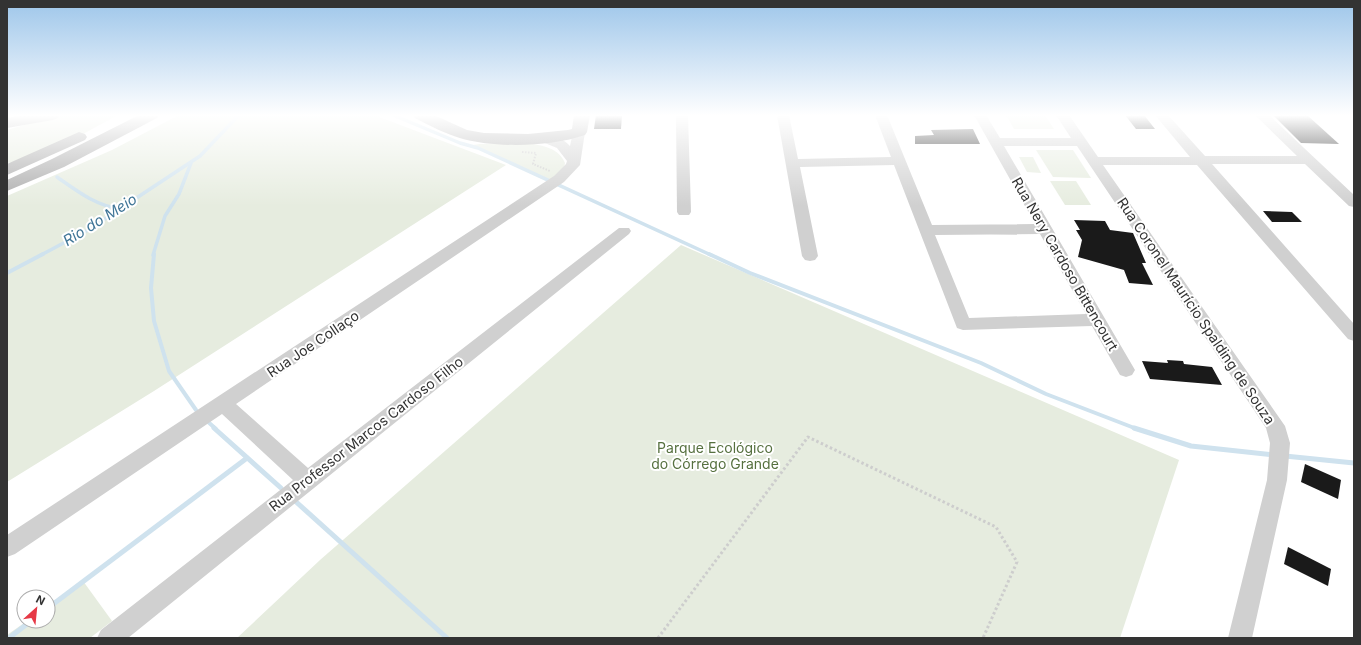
<svg xmlns="http://www.w3.org/2000/svg" width="1361" height="645" font-family="Inter,sans-serif">
  <rect width="100%" height="100%" fill="#fff"/>
  <g fill="#e6ecdf">
    <path d="M 68,115 L 118,115 C 90,130 37,161 7,163 L 7,130 L 38,121 Z"/>
    <polygon points="179,115 374,115 506,165 154,391 7,482 7,196 112,150"/>
    <polygon points="1006,115 1045,115 1054,129 1014,129"/>
    <path d="M 480,144 C 504,144 555,136 565,163 L 564,168 L 551,181 L 473,145 Z"/>
    <polygon points="1036,150 1073,150 1091,178 1053,177"/>
    <polygon points="1019,157 1033,157 1041,173 1027,172"/>
    <polygon points="1050,181 1076,181 1091,205 1065,205"/>
    <polygon points="681,245 1179,460 1120,638 237,638 320,560"/>
    <polygon points="83,581 112,621 90,638 7,638 7,635 27,621 48,621 48,606"/>
  </g>
  <g fill="none" stroke-linecap="round" stroke-linejoin="round">
    <g stroke="#cfe2ee" stroke-width="3.5">
      <polyline points="393,115 460,143 478,148 711,255"/>
      <path d="M 57,177 C 77,191 96,206 121,209"/>
      <polyline points="41,255 88,230 200,156 239,115"/>
      <polyline points="153,255 165,216 179,194 191,163"/>
    </g>
    <g stroke="#cfe2ee" stroke-width="4">
      <polyline points="154,254 151,288 154,321 169,371 196,410"/>
      <polyline points="709,254 750,273 981,363 1046,394 1137,429"/>
      <polyline points="7,273 43,254"/>
      <polyline points="207,421 216,429"/>
    </g>
    <g stroke="#cfe2ee" stroke-width="5">
      <polyline points="214,428 281,488"/>
      <polyline points="1134,428 1191,446 1274,455"/>
      <polyline points="1285,456 1354,463"/>
      <polyline points="294,500 447,638"/>
      <polyline points="48,608 247,458"/>
      <polyline points="9,638 31,621"/>
    </g>
  </g>
  <g fill="#1a1a1a">
    <polygon points="596,115 622,115 621,129 594,129"/>
    <polygon points="1125,115 1144,115 1155,129 1136,129"/>
    <polygon points="1273,115 1307,115 1339,144 1301,143"/>
    <polygon points="973,129 980,144 915,144 915,136 934,135 931,130"/>
    <polygon points="1263,211 1292,212 1302,222 1272,222"/>
    <polygon points="1074,220 1105,221 1110,230 1133,233 1146,263 1142,263 1153,285 1129,283 1124,270 1078,257 1082,240 1076,230 1080,230"/>
    <polygon points="1167,360 1183,361 1184,364 1212,367 1222,385 1150,379 1142,361 1168,363"/>
    <polygon points="1305,464 1341,480 1338,499 1301,482"/>
    <polygon points="1288,547 1331,569 1328,586 1284,564"/>
  </g>
  <g fill="none" stroke-linecap="round" stroke-linejoin="round">
    <polyline stroke="#cdcdcd" stroke-width="2" stroke-dasharray="1.5 1.5" stroke-linecap="butt" points="522,152 536,153 533,164 550,171"/>
    <polyline stroke="#cdcdcd" stroke-width="3" stroke-dasharray="2.5 2.5" stroke-linecap="butt" points="658,638 808,437 996,527 1017,562 983,638"/>
    <g fill="#d0d0d0" fill-rule="evenodd">
      <polygon points="676,115 688,115 691,212 689,215 679,215 677,212"/>
      <path d="M 777,115 L 789,115 L 798,159 L 891,157 L 875,115 L 887,115 L 932,225 L 1035,224 L 974,115 L 986,115 L 1000,138 L 1071,138 L 1056,115 L 1069,115 L 1098,157 L 1190,157 L 1155,115 L 1168,115 L 1205,156 L 1297,156 L 1255,115 L 1269,115 L 1354,195 L 1354,207 L 1349,206 L 1305,164 L 1212,164 L 1354,324 L 1354,341 L 1348,339 L 1197,165 L 1103,165 L 1285,426 L 1290,443 L 1287,480 L 1252,638 L 1228,638 L 1267,480 L 1270,443 L 1266,428 L 1077,146 L 1004,146 L 1135,370 L 1132,375 L 1126,377 L 1120,375 L 1092,326 L 963,330 L 957,328 L 894,165 L 800,167 L 818,256 L 815,260 L 810,261 L 805,260 L 802,256 ZM 1040,234 L 1086,314 L 969,318 L 935,235 Z"/>
      <path d="M 579,128 L 585,132 L 580,165 L 564,182 L 236,404 L 308,468 L 619,228 L 629,228 L 631,231 L 629,234 L 128,638 L 97,638 L 101,630 L 293,480 L 222,414 L 15,554 L 7,557 L 7,535 L 554,176 L 566,164 L 567,161 L 557,148 L 540,141 L 539,138 L 540,135 C 549,133 564,139 570,146 L 573,132 Z"/>
    </g>
    <g fill="#ababab" fill-rule="evenodd">
      <polygon points="24,115 60,115 58,118 53,120 7,128 7,118"/>
      <polygon points="139,115 159,115 157,118 64,167 7,191 7,180 52,159"/>
      <path d="M 413,115 L 434,115 L 467,130 L 484,133 L 528,134 L 568,130 L 572,129 L 574,115 L 590,115 L 587,132 L 585,135 C 550,147 497,148 463,139 C 446,134 430,126 415,118 Z"/>
      <polygon points="79,132 85,134 87,137 85,140 7,175 7,164"/>
    </g>
  </g>
  <linearGradient id="sky" x2="0" y2="1"><stop stop-color="#9ec6ea"/><stop offset="0.56" stop-color="#fff"/><stop offset="1" stop-color="#fff" stop-opacity="0"/></linearGradient>
  <rect width="1361" height="206" fill="url(#sky)"/>
  <g text-anchor="middle" stroke-width="4" stroke-linejoin="round" paint-order="stroke">
    <g font-size="14" fill="#333" stroke="#fff">
      <text transform="translate(1065 264) rotate(60)" y="5">Rua Nery Cardoso Bittencourt</text>
      <text transform="translate(1196 311) rotate(56)" y="5">Rua Coronel Maurício Spalding de Souza</text>
      <text transform="translate(313 344) rotate(-34)" y="5">Rua Joe Collaço</text>
      <text transform="translate(366 434) rotate(-38)" y="5">Rua Professor Marcos Cardoso Filho</text>
    </g>
    <g font-size="14" fill="#56703f" stroke="#fff">
      <text x="715" y="453">Parque Ecológico<tspan x="715" dy="16">do Córrego Grande</tspan></text>
    </g>
    <g font-size="15" font-style="italic" fill="#3f7597" stroke="#fff">
      <text transform="translate(100 220) rotate(-32)" y="5">Rio do Meio</text>
    </g>
  </g>
  <rect width="1361" height="645" fill="none" stroke="#333333" stroke-width="16"/>
  <g transform="translate(36 609) rotate(27)"><circle r="19" fill="#ffffff" stroke="#adadad"/>
  <path d="M0-3L7 15L0 10L-7 15Z" fill="#e63946"/>
  <text y="-6" font-size="11" font-weight="bold" text-anchor="middle" fill="#333333">N</text>
  </g>
</svg>
